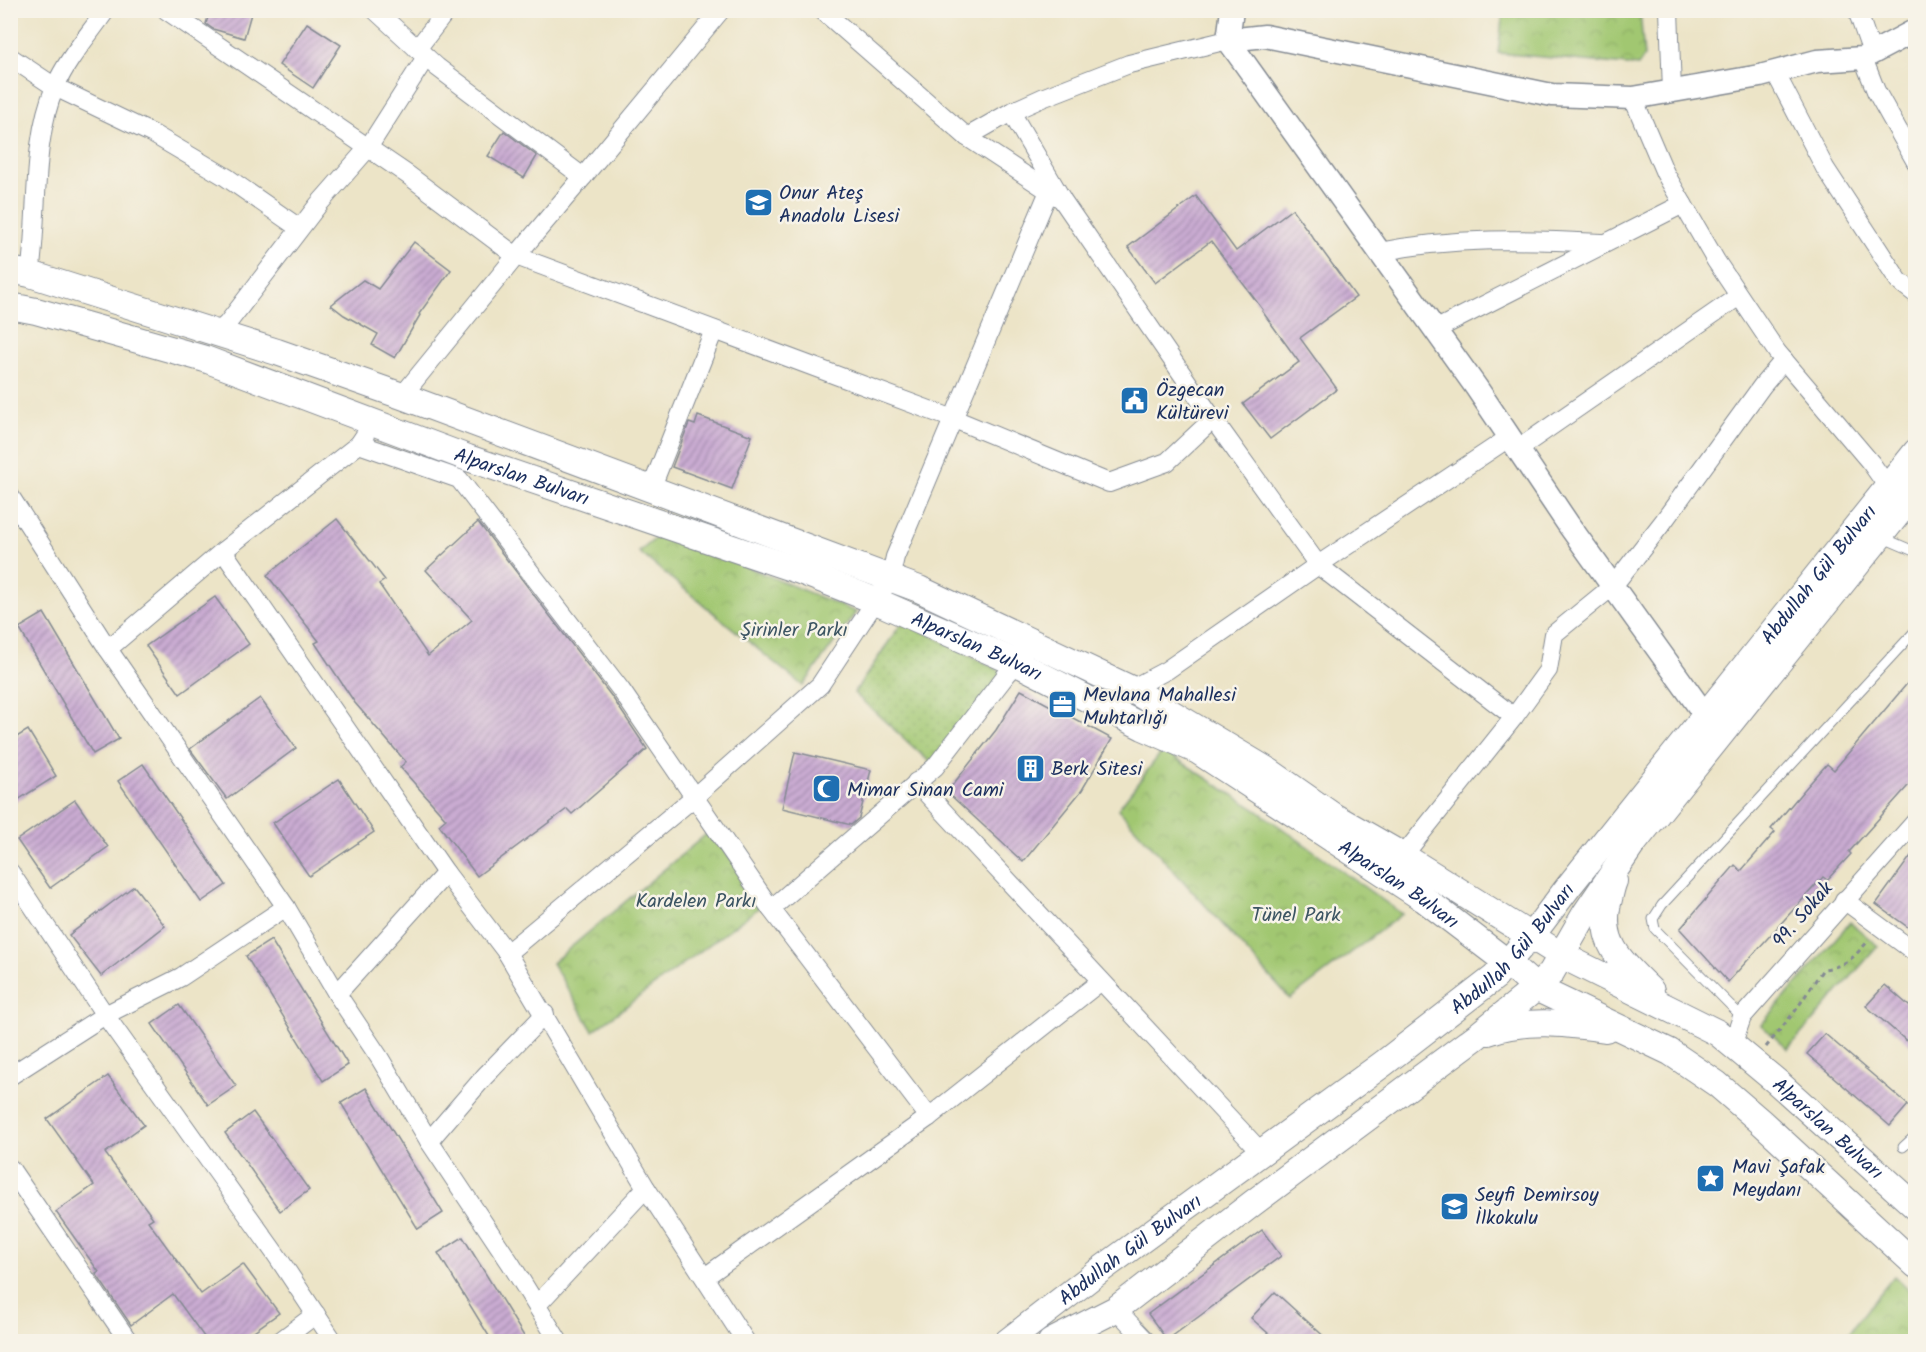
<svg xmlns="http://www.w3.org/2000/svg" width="1926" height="1352" font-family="Kalam,sans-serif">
  <defs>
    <pattern id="park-crowns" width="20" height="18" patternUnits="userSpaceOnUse" patternTransform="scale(1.5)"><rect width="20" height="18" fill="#a1c771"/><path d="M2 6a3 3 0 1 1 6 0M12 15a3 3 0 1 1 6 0" fill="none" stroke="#8aab64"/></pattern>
    <pattern id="garden-dots" width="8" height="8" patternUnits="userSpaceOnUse" patternTransform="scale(1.5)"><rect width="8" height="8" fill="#a1c771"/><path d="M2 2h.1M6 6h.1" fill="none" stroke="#8aab64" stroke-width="1.8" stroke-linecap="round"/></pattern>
    <pattern id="building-hatch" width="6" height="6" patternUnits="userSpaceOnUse" patternTransform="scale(1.5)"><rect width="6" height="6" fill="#caacd2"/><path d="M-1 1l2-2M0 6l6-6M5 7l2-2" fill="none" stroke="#a38cae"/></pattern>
  </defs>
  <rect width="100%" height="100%" fill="#f7f3e8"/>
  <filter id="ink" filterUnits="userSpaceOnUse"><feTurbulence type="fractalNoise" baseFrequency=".0167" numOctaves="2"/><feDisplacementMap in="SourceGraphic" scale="12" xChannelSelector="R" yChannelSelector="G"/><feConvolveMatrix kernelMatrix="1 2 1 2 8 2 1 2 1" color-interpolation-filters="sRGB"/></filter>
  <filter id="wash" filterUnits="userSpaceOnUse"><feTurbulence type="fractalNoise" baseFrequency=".008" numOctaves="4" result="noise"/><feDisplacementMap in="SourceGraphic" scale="24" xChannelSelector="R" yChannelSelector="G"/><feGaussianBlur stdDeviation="1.35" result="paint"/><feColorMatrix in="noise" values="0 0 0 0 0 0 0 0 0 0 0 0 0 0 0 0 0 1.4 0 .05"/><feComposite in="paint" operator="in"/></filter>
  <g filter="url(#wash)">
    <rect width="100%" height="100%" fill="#ece4c7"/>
    <g fill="url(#park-crowns)" stroke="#5e7b68" stroke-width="1.5">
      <polygon points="1503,11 1640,11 1644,57 1638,66 1498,53"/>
      <polygon points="663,532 856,612 803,686 639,552"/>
      <polygon points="1163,750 1258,811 1402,914 1290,999 1118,809"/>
      <polygon points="710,831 765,903 593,1031 552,963"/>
      <polygon points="1850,922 1878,946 1788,1049 1761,1025"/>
      <polygon points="1894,1276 1915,1296 1915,1341 1842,1341"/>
    </g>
    <polygon fill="url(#garden-dots)" stroke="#5e7b68" stroke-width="1.5" points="903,621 1007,674 935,767 854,693"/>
    <g id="blocks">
      <g fill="url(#building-hatch)">
        <polygon points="210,10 252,10 244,38 213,29 206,24"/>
        <polygon points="307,23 341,45 313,88 279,65"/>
        <polygon points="504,131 537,156 524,178 488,156"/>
        <polygon points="1196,196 1236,251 1292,209 1356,297 1300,338 1337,389 1270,439 1243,404 1299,362 1262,311 1263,310 1211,241 1155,283 1128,247"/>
        <polygon points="414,242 451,270 419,314 420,315 395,358 372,345 378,334 344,315 331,305 363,280 378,289"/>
        <polygon points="698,416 752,436 732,489 672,467 689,423 695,425"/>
        <polygon points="337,519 385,580 379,584 428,656 472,620 426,570 478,522 612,697 647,749 572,814 567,809 477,876 439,825 446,819 400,767 406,762 355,703 315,643 319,641 267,575"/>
        <polygon points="215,597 249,644 180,694 146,646"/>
        <polygon points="44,613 119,739 93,754 19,628"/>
        <polygon points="1916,673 1916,777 1849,852 1851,854 1827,880 1823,877 1728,982 1680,929 1735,865 1741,871 1775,832 1771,829 1804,790 1827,764 1834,770"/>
        <polygon points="1021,690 1112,739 1082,790 1023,862 947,792 996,730"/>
        <polygon points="260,698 296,748 227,799 190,749"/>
        <polygon points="28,730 56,776 10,805 10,741"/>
        <polygon points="795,752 871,770 859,818 851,825 782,808"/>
        <polygon points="143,764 226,885 201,902 118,781"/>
        <polygon points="339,779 374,832 309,876 273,823"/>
        <polygon points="75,800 108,847 50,888 17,840"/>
        <polygon points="1916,849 1916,933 1876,904"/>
        <polygon points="134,886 165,926 101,976 69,935"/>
        <polygon points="271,940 348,1065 323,1081 246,956"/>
        <polygon points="1885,985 1916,1012 1916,1049 1866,1006"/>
        <polygon points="179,1005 236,1086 208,1105 152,1024"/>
        <polygon points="1825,1034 1908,1105 1890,1126 1807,1054"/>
        <polygon points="108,1076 144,1125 105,1153 153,1218 148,1221 201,1294 243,1264 279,1313 240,1341 207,1341 173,1294 131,1325 96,1274 99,1272 56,1212 94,1185 47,1119"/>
        <polygon points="366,1088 443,1213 418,1229 341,1103"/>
        <polygon points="253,1112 309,1190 280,1211 225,1133"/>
        <polygon points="1262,1230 1281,1256 1167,1340 1148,1314"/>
        <polygon points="463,1237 527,1341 492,1341 438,1253"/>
        <polygon points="1275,1292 1329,1341 1277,1341 1251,1318"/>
      </g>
    </g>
  </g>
  <g filter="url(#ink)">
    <use href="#blocks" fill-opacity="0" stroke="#848a92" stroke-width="1.5"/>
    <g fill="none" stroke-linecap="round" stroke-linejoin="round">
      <defs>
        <g id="service">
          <polyline points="1881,537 1916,552"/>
          <polyline points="1742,1017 1655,929 1653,919 1662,905 1916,630"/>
          <polyline points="1903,1147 1916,1135"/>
        </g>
        <g id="minor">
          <polyline points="166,10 408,175 516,256 583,177 721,10"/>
          <polyline points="375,10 437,67 583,177"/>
          <polyline points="822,10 967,137 1058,197"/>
          <polyline points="1669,10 1672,91"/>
          <polyline points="1857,10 1872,53"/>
          <polyline points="417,49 447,10"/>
          <polyline points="10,57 55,87 153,134 226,177 299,228"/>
          <polyline points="1863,58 1876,91 1916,162"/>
          <polyline points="1775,72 1825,168 1899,281 1916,294"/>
          <polyline points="1633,98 1665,173 1716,261 1777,352 1871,463 1888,487"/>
          <polyline points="1011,112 1063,201 1213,419 1318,565 1167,670 1131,689"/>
          <polyline points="967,137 1011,112 1042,98 1129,64 1228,40"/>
          <path d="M 1379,252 C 1453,237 1527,239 1602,243"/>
          <path d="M 30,274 C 39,214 31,143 55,87 C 67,59 89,35 106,10"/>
          <polyline points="1435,330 1683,204"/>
          <polyline points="217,333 227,324 318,205 368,148 426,57"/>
          <polyline points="402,396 516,256 959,421 1109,483 1167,462 1213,419"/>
          <polyline points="1510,437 1318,565 1514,717"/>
          <polyline points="359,444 459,479 621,690 771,909 935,767 1007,674 1017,663 1022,654"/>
          <polyline points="1518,449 1739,296"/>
          <polyline points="651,489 714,330"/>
          <polyline points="10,496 108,649 286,907 337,994 379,1057 429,1141 511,1264 559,1342"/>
          <polyline points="223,551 446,873"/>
          <polyline points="108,649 223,551 359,444 365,435"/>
          <polyline points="916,782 1261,1152"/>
          <polyline points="1403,856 1514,717 1548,670 1554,634 1613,586 1663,522 1762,386 1784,360"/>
          <polyline points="10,872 105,1015 277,1256 334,1342"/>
          <polyline points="1844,900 1916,953"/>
          <polyline points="771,909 929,1117"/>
          <polyline points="507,953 693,798 820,685 890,579 895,557 1049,191"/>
          <polyline points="337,994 446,873 507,953 646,1188 746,1342"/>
          <polyline points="1733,1043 1742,1017 1916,821"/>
          <polyline points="10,1076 105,1015 181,977 286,907"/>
          <polyline points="429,1141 485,1076 545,1014"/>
          <polyline points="10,1168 129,1342"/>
          <polyline points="705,1277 929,1117 1101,981"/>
          <polyline points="537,1305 646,1188"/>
          <polyline points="1116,1309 1147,1342"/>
          <polyline points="279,1342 316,1314"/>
        </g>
        <g id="tertiary">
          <polyline points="1232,10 1228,40 1476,387 1568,524 1705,715"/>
          <polyline points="1228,40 1265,36 1552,95 1633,98 1760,76 1817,61 1863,58 1916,30"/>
        </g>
        <g id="secondary">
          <path id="s1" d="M 10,270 L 30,274 L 277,352 L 402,396 L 919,589 L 1131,689 L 1270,772 L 1333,816 L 1403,856 L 1561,955 L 1718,1033 L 1777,1082 L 1916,1207"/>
          <path id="s2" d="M 10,306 L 36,311 L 205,359 L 468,458 L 800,571 L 876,601 L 1017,663 L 1143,727 L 1198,751 L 1424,899 L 1508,963 L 1536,988 L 1670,1052 L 1717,1084 L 1760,1121 L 1916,1265"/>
          <path d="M 1614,881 C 1611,888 1610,896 1608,903 C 1598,945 1625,965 1651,991"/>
          <path d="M 1488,1032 C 1526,1018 1568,1024 1606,1029"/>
          <path id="s3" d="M 1007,1342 L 1099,1271 L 1384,1063 L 1495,977 L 1538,927 L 1569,886 L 1916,452"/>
          <polyline points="1051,1342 1116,1309 1253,1203 1477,1036 1536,988 1551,973 1585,914 1632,845 1916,491"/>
        </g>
      </defs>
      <use href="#service" stroke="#848a92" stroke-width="11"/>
      <use href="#minor" stroke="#848a92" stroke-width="20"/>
      <use href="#tertiary" stroke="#848a92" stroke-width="25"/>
      <use href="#secondary" stroke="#848a92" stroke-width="28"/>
      <path stroke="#848a92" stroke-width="3" stroke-dasharray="4.5 4.5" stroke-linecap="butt" d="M 1766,1047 L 1796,1010 L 1823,969 C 1847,966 1853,958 1869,940"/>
      <use href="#service" stroke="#fff" stroke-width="9"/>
      <use href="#minor" stroke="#fff" stroke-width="18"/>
      <use href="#tertiary" stroke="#fff" stroke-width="22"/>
      <use href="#secondary" stroke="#fff" stroke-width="26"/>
    </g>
  </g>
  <defs>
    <symbol id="school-square" viewBox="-11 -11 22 22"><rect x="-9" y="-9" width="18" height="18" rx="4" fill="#1f6fb2" stroke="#f7f3e8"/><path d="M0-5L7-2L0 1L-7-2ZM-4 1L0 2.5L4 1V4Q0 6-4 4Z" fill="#fff"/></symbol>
    <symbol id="civic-square" viewBox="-11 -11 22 22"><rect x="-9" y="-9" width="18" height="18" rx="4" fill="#1f6fb2" stroke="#f7f3e8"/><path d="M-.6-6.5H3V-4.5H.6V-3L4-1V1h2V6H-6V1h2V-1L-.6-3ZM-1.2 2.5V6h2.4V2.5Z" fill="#fff"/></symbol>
    <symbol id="office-square" viewBox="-11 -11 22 22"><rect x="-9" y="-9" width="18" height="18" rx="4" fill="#1f6fb2" stroke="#f7f3e8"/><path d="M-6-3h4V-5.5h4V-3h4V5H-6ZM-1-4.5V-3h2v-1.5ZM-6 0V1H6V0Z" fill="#fff"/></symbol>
    <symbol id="building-square" viewBox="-11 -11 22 22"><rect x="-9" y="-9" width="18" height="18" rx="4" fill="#1f6fb2" stroke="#f7f3e8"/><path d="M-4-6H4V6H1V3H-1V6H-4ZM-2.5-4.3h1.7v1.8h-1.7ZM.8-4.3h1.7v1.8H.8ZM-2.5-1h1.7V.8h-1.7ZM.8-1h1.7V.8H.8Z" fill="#fff"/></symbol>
    <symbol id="mosque-square" viewBox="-11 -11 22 22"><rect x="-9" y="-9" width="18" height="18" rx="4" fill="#1f6fb2" stroke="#f7f3e8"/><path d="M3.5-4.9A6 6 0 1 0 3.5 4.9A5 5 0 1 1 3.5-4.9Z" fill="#fff"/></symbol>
    <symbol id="sight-square" viewBox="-11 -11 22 22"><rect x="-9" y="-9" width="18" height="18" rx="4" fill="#1f6fb2" stroke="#f7f3e8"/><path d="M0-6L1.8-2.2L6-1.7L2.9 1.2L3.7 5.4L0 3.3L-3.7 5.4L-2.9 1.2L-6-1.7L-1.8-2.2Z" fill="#fff"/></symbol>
  </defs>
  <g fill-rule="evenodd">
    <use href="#school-square" x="742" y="186" width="33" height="33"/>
    <use href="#civic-square" x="1118" y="384" width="33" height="33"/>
    <use href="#office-square" x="1046" y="688" width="33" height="33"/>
    <use href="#building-square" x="1014" y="752" width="33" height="33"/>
    <use href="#mosque-square" x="810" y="772" width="33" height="33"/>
    <use href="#sight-square" x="1694" y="1162" width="33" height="33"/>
    <use href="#school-square" x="1438" y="1190" width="33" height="33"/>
  </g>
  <g text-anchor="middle" stroke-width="5" stroke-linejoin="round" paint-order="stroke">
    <g font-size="20" fill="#1b2f5e" stroke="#f7f3e8" text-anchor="start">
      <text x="779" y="199">Onur Ateş<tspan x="779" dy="23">Anadolu Lisesi</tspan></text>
      <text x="1156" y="396">Özgecan<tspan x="1156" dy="23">Kültürevi</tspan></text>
      <text x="1083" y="701">Mevlana Mahallesi<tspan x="1083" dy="23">Muhtarlığı</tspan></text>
      <text x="1051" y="775">Berk Sitesi</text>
      <text x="847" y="796">Mimar Sinan Cami</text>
      <text x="1732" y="1173">Mavi Şafak<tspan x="1732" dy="23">Meydanı</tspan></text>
      <text x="1475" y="1201">Seyfi Demirsoy<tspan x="1475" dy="23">İlkokulu</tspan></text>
    </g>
    <g font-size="20" fill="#1b2f5e" stroke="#f7f3e8">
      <text dy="7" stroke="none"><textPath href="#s2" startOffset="540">Alparslan Bulvarı</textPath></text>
      <text dy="7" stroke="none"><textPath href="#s3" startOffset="1126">Abdullah Gül Bulvarı</textPath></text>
      <text dy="7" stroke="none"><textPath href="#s2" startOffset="1026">Alparslan Bulvarı</textPath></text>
      <text dy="7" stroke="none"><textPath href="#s2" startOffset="1512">Alparslan Bulvarı</textPath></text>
      <text transform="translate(1802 914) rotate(-49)" y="7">99. Sokak</text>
      <text dy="7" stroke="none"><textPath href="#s3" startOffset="642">Abdullah Gül Bulvarı</textPath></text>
      <text dy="7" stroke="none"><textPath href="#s1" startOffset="2025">Alparslan Bulvarı</textPath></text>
      <text dy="7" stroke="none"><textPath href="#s3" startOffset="154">Abdullah Gül Bulvarı</textPath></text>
    </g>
    <g font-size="20" fill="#3c5563" stroke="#f7f3e8">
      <text x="794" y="636">Şirinler Parkı</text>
      <text x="696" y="907">Kardelen Parkı</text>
      <text x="1296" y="921">Tünel Park</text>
    </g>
  </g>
  <rect width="1926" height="1352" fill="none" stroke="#f7f3e8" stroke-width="36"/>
</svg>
